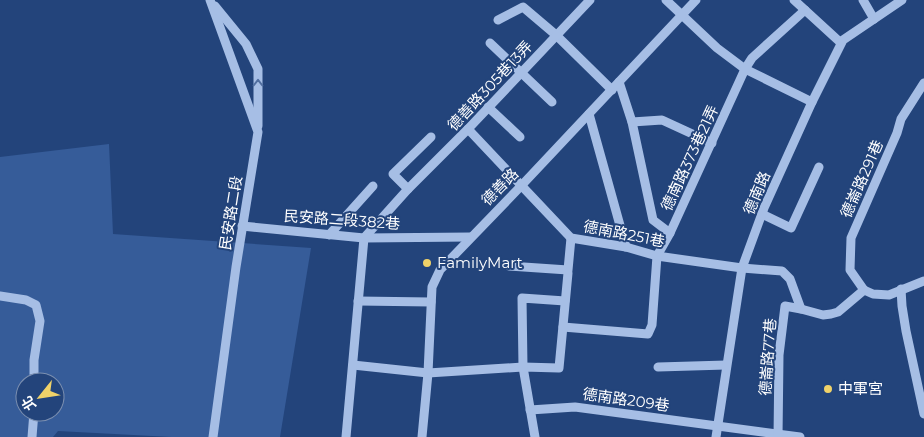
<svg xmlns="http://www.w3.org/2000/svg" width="924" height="437" font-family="Montserrat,'Noto Sans TC',sans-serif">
  <rect width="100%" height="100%" fill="#23447b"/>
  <path fill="#365c99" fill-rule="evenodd" d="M 109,144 L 113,234 L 311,248 L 280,437 L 171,437 L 58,431 L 53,437 L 0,437 L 0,157 ZM 25,382 L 55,382 L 55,412 L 25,412 Z"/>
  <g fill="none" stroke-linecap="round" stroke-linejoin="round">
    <g stroke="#a6bee5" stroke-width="9">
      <polyline points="210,0 258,132 236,267 213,437"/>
      <polyline points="666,0 717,48 745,69 812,102"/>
      <polyline points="794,0 841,43"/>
      <polyline points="863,0 874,19"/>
      <polyline points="215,6 246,44 258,69 258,126"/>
      <polyline points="498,20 523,7 556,35 612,90"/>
      <polyline points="490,43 552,102"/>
      <polyline points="619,82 632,122 653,220 670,233"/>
      <polyline points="488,107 520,137"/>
      <polyline points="589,114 626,247"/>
      <polyline points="632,122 662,120 712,143"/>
      <polyline points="468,129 571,238 626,247 657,256 742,268 782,271 790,279 801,309"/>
      <polyline points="408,189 393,174 431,137"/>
      <polyline points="762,214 791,228 819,167"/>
      <polyline points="242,226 364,238 470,237"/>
      <polyline points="329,235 373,186"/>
      <polyline points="509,266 568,270 571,238"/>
      <polyline points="901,289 902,306 906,331 924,414"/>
      <polyline points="864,290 850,270 851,238 897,133 901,119 924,83"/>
      <polyline points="864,290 873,294 889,295 924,281"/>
      <polyline points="0,296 26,300 36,305 40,321 34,360 34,382"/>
      <polyline points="358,301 431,302"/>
      <polyline points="563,327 648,334 652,325 657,256 670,233 745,69 752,58 805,10"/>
      <polyline points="353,365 428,373 523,367 559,368 568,273"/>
      <polyline points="658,367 726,365"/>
      <polyline points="530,410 575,407 800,437"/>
      <polyline points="32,437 34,412"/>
      <polyline points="346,437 364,238 408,189 468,129 590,0"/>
      <polyline points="422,437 428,373 432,287 440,270 521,186 696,0"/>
      <polyline points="535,437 523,367 522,298 565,301"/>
      <polyline points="716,437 742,268 764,208 812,102 843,40 902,0"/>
      <polyline points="778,437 779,355 785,306 801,309 823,315 831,314 838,312 864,290"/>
    </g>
  </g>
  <defs><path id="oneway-chevron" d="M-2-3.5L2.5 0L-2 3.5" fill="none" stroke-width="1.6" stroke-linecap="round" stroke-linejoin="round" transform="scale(1.25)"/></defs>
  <use stroke="#516fa0" href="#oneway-chevron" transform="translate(258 83) rotate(-90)"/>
  <g fill="#f0d269" stroke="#23447b" stroke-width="2">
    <circle cx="427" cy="263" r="5"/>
    <circle cx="828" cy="389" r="5"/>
  </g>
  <g text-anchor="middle" stroke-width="4" stroke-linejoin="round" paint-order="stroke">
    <g font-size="15" fill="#fff" stroke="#23447b">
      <text transform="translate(490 86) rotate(-47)" y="5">德善路305巷13弄</text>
      <text transform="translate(690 158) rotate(-65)" y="5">德南路373巷21弄</text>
      <text transform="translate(862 179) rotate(-66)" y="5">德崙路291巷</text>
      <text transform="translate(500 187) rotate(-45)" y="5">德善路</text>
      <text transform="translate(757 193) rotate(-67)" y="5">德南路</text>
      <text transform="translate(231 213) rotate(-81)" y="5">民安路二段</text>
      <text transform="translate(342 220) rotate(4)" y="5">民安路二段382巷</text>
      <text transform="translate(624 234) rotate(11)" y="5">德南路251巷</text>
      <text transform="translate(768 357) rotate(-86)" y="5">德崙路77巷</text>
      <text transform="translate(626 400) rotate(8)" y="5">德南路209巷</text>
    </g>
    <g font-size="15" fill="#fff" stroke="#23447b" text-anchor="start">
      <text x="437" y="268">FamilyMart</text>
      <text x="838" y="394">中軍宮</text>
    </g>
  </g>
  <g transform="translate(40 397) rotate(240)"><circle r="24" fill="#23447b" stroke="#7b8fb0"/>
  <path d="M0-4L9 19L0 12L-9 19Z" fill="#f0d269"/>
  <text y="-8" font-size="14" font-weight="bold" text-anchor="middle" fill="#ffffff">北</text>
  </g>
</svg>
